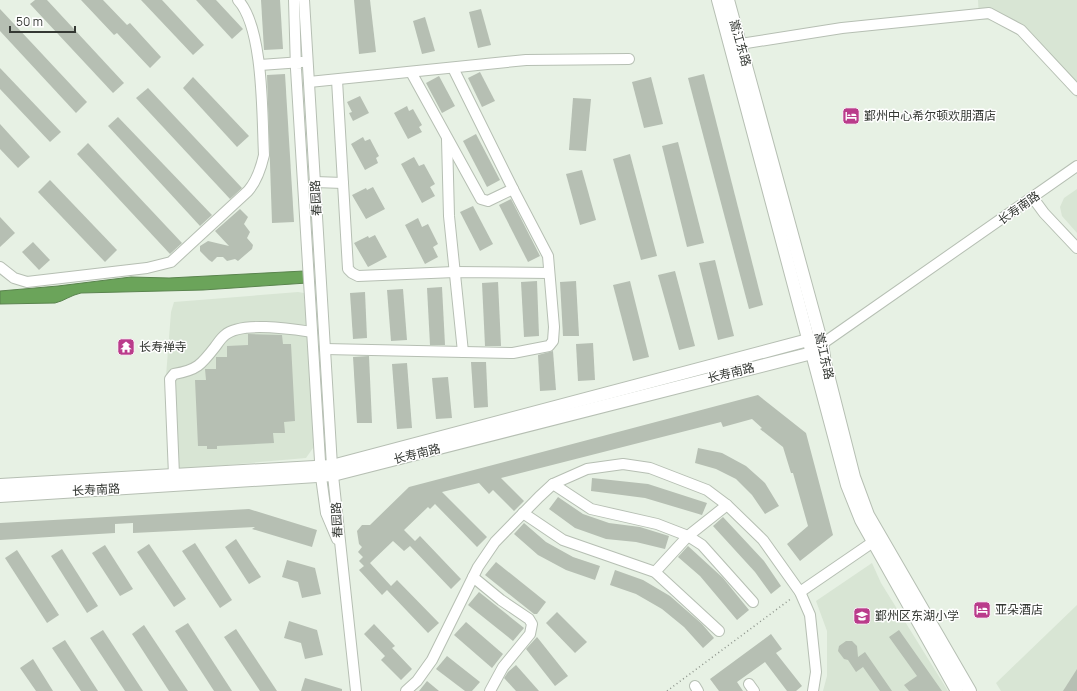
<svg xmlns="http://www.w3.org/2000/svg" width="1077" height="691" font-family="Manrope,'Noto Sans SC',sans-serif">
  <rect width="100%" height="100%" fill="#e7f1e4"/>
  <g fill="#d8e5d4">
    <polygon points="978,0 1077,0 1077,98 1020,35 996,21 979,19"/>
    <polygon points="1077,189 1077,233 1062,216 1060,207 1064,198"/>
    <polygon points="298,292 304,293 314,436 313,448 306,458 169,470 166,376 171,312 174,302"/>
    <polygon points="872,563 881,583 948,691 823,691 827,676 827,631 816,601"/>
    <polygon points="1077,605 1077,691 1001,691 996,683"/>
  </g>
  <path fill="#6ba45a" stroke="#5a844e" d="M 304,271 L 307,283 L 203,290 L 81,293 C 71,295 64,301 55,303 L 0,304 L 0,291 L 58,286 L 131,277 L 169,278 Z"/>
  <g fill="#b6bfb3">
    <polygon points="35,0 47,0 124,83 113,93 30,4"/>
    <polygon points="81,0 103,0 127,25 130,23 161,57 150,68 117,33 114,35"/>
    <polygon points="141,0 162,0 204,45 193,55"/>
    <polygon points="196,0 216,0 243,29 232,39"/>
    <polygon points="261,0 280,0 283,49 264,50"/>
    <polygon points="354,0 370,0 376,52 359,54"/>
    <polygon points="0,9 87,102 76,113 0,31"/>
    <polygon points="481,9 491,45 478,48 469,12"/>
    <polygon points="425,17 435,51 422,54 413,21"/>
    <polygon points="0,68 61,132 50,142 0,89"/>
    <polygon points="480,72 495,101 482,107 468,78"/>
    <polygon points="285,74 294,222 272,223 267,75"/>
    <polygon points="704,74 763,305 749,309 688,78"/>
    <polygon points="439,76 455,106 442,113 426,83"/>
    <polygon points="193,77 249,136 237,147 183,88"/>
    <polygon points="651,77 663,124 644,128 632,82"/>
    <polygon points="148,88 242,188 230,199 136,98"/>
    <polygon points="360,96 369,113 353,121 349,113 352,112 347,102"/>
    <polygon points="573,98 591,99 586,151 569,150"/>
    <polygon points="407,106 409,111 413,109 422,125 419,127 422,132 408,139 394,113"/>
    <polygon points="118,117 212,215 200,226 108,126"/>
    <polygon points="0,124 30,157 18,168 0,149"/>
    <polygon points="476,134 500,180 487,187 463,141"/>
    <polygon points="363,137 365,141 370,139 379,156 376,158 378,163 365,170 351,144"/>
    <polygon points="678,142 704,243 687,247 662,146"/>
    <polygon points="88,143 182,243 170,254 77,154"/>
    <polygon points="630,154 657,256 641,260 613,159"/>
    <polygon points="414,157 419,166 424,164 435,184 430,187 435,196 422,203 401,164"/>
    <polygon points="582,170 596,220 580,225 566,174"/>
    <polygon points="50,180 117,250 105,262 38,192"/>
    <polygon points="373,187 385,209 366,219 352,195 366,188 367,190"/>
    <polygon points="511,199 540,256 528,262 499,205"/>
    <polygon points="473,206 493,244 480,251 460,212"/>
    <polygon points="240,209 248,217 244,224 250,232 247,238 253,245 252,249 238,261 235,259 227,261 223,257 217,257 212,262 209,260 200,251 200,246 208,241 229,246 215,231"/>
    <polygon points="0,217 15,233 0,247"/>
    <polygon points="418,218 422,227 428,224 438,244 433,247 438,257 425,264 405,225"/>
    <polygon points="375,235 387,257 368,267 354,243 368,236 369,238"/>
    <polygon points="33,242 50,260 39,270 22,252"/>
    <polygon points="715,260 734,336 718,340 699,263"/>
    <polygon points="675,271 695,346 679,350 658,275"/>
    <polygon points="537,281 539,336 524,337 521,282"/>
    <polygon points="576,281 579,336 563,336 560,282"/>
    <polygon points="630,281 649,357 633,361 613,285"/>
    <polygon points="498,282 501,346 485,346 482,283"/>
    <polygon points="442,287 445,345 430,345 427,288"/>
    <polygon points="403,289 407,340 391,341 387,290"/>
    <polygon points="365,292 367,338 353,339 350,293"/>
    <polygon points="248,334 282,335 283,344 291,344 295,421 284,422 285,433 273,433 274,443 217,446 217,449 207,449 207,446 198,446 195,380 206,380 205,369 216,369 216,357 227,357 227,346 248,345"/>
    <polygon points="593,343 595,380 578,381 576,344"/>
    <polygon points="553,351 556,390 540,391 538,355"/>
    <polygon points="369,356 372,423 357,423 353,357"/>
    <polygon points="471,362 486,362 488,407 474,408"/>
    <polygon points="407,363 412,428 397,429 392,364"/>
    <polygon points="448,377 452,418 436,419 432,378"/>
    <polygon points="758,395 806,433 833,535 800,561 787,544 808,526 793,473 791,473 783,447 760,429 762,428 752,419 723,427 721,422 501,478 524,501 514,511 493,490 489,494 479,483 442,492 487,537 477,547 435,504 430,509 428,507 404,530 415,541 420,536 461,579 451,589 410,546 404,551 393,541 370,563 391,586 397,580 439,623 428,633 387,590 382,595 359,570 364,566 359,561 363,557 358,552 362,547 359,544 357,531 362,525 370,525 409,487"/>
    <polygon points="698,448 722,453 746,466 765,483 779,506 765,514 752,495 736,479 716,469 695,463"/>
    <polygon points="592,478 648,484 707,503 702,515 645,498 591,491"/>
    <polygon points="558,497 583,514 609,523 640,527 669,536 665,549 636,542 606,539 575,528 549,509"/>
    <polygon points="249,509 317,530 312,547 252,529 255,527 133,533 133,523 115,524 115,533 0,540 0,523"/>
    <polygon points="723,517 764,561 781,586 771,594 755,572 713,526"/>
    <polygon points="524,523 546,542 573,557 600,566 595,580 566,570 538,555 514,534"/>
    <polygon points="236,539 261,577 249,584 225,547"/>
    <polygon points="195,543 232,600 220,608 182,551"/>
    <polygon points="149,544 186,599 174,607 137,552"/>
    <polygon points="105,545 133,589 120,596 92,553"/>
    <polygon points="688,546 723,578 749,610 737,620 700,576 678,557"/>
    <polygon points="62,549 98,606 87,613 51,556"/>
    <polygon points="17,550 59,615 47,623 5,558"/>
    <polygon points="287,560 315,568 321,594 302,598 298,582 282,577"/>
    <polygon points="496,562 546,602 537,614 534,614 485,575"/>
    <polygon points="615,570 643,580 670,596 702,624 714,638 703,648 684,627 662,609 636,594 610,585"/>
    <polygon points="479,592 524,628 513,641 468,605"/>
    <polygon points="557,612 587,642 575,653 546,623"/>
    <polygon points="289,621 317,630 323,655 305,659 301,643 284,638"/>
    <polygon points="466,622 503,654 492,668 454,635"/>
    <polygon points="188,623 232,691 214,691 175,631"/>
    <polygon points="374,624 395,646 392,648 412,669 401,680 381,660 385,656 364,634"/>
    <polygon points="144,625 188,691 169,691 132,634"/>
    <polygon points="236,629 277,691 260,691 224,637"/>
    <polygon points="103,630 143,691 125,691 90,638"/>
    <polygon points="899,630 942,691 909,691 904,685 917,676 889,637"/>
    <polygon points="771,634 782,649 776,653 802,686 796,691 787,691 765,662 737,682 743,691 719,691 710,679"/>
    <polygon points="537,637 568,676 555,686 526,649"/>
    <polygon points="65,640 98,691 81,691 52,648"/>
    <polygon points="846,641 852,641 857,646 858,657 865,652 892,691 880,691 863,667 856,672 848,660 844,659 838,651 839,646"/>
    <polygon points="447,656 480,682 472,691 465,691 436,669"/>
    <polygon points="33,659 53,691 36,691 20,668"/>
    <polygon points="516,665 539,691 516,691 504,678 508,672"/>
    <polygon points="1077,669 1077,691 1063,691"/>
    <polygon points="305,678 342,689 342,691 301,691"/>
    <polygon points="427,681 439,691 419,691"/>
  </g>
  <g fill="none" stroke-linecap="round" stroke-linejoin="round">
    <defs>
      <g id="minor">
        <polyline points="294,0 296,69 321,477 326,513 337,539"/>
        <polyline points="304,0 332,466 356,691"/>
        <polyline points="734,45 842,28 989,13 1021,30 1077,90"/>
        <polyline points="260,65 302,62"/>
        <polyline points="411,72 481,199 488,201 513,189 453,68"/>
        <polyline points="337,80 348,269 352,273 358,276 455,272 549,273"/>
        <polyline points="309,82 526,60 629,59"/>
        <polyline points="447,139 449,216 463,352"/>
        <polyline points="315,182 343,183"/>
        <polyline points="1033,198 1044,213 1077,248"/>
        <path d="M 0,267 L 14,278 L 27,282 L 147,268 L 171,262 L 248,191 C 257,181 261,168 264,155 C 262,117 264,28 238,0"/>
        <polyline points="822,344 1077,166"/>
        <polyline points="325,349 513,353 549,346 553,341 554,327 548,256 513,189"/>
        <path d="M 174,475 L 170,379 L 174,374 C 197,370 201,365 215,347 C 218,343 221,338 225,335 C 241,321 292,329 312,332"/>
        <polyline points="553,484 591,509 657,524 688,536 702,545 753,602"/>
        <polyline points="523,513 563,540 655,572 719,631"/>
        <polyline points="655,572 688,536 727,505"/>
        <polyline points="473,577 501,600 529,619 532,624 530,634 503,667 490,691"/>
        <polyline points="800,592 873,542"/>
        <polyline points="749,684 754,691"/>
        <polyline points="695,686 698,691"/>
        <polyline points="406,691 417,681 432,660 478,567 495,542 539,497 553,484 587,469 623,464 650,468 707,490 727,505 763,540 800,592 810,615 816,672 813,691"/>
      </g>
      <g id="major">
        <polyline points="718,0 847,485 861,520 957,691"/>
        <polyline points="728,0 822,344 825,363 854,477 868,515 970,691"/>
        <polyline points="0,485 332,466 808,340 822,344"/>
        <polyline points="0,496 333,475 812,353 822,344"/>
      </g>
    </defs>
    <use href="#minor" stroke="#b6bfb3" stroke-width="12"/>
    <use href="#major" stroke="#b6bfb3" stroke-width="14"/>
    <polyline stroke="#8c938a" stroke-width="1.5" stroke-dasharray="1 3" stroke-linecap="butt" points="667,691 792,598"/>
    <use href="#minor" stroke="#fff" stroke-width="10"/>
    <use href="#major" stroke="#fff" stroke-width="12"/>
  </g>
  <defs>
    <symbol id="hotel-square" viewBox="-11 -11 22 22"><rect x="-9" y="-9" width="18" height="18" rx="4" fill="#ba3c8b" stroke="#fff"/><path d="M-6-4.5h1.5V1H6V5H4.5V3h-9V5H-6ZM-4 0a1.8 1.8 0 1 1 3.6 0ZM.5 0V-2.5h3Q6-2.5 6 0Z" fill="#fff"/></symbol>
    <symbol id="temple-square" viewBox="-11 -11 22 22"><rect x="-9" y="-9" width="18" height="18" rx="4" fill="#ba3c8b" stroke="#fff"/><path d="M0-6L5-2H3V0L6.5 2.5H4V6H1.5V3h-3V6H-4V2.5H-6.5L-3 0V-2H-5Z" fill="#fff"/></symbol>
    <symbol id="school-square" viewBox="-11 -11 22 22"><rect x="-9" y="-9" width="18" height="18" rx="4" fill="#ba3c8b" stroke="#fff"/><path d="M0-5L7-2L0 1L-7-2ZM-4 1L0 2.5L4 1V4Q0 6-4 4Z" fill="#fff"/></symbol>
  </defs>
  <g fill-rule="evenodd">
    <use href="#hotel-square" x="841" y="106" width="20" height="20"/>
    <use href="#temple-square" x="116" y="337" width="20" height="20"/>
    <use href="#hotel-square" x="972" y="600" width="20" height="20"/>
    <use href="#school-square" x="852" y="606" width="20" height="20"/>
  </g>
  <g text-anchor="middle" stroke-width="3" stroke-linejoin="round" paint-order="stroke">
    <g font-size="12" fill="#343833" stroke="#fff">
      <text transform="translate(740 43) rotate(74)" y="4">嵩江东路</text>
      <text transform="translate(316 198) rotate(-93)" y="4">春园路</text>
      <text transform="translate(1019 208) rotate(-35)" y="4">长寿南路</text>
      <text transform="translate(824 356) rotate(77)" y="4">嵩江东路</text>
      <text transform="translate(731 373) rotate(-14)" y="4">长寿南路</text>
      <text transform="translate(417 454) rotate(-14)" y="4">长寿南路</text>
      <text transform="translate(96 490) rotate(-3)" y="4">长寿南路</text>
      <text transform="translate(337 520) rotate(-93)" y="4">春园路</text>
    </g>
    <g font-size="12" fill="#343833" stroke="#fff" text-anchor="start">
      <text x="864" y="120">鄞州中心希尔顿欢朋酒店</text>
      <text x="139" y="351">长寿禅寺</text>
      <text x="995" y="614">亚朵酒店</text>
      <text x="875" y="620">鄞州区东湖小学</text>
    </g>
  </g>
  <path d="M10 26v6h65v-6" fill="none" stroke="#343833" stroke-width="2"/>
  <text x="16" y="26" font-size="12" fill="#343833" stroke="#ffffff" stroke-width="3" paint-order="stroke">50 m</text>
</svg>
